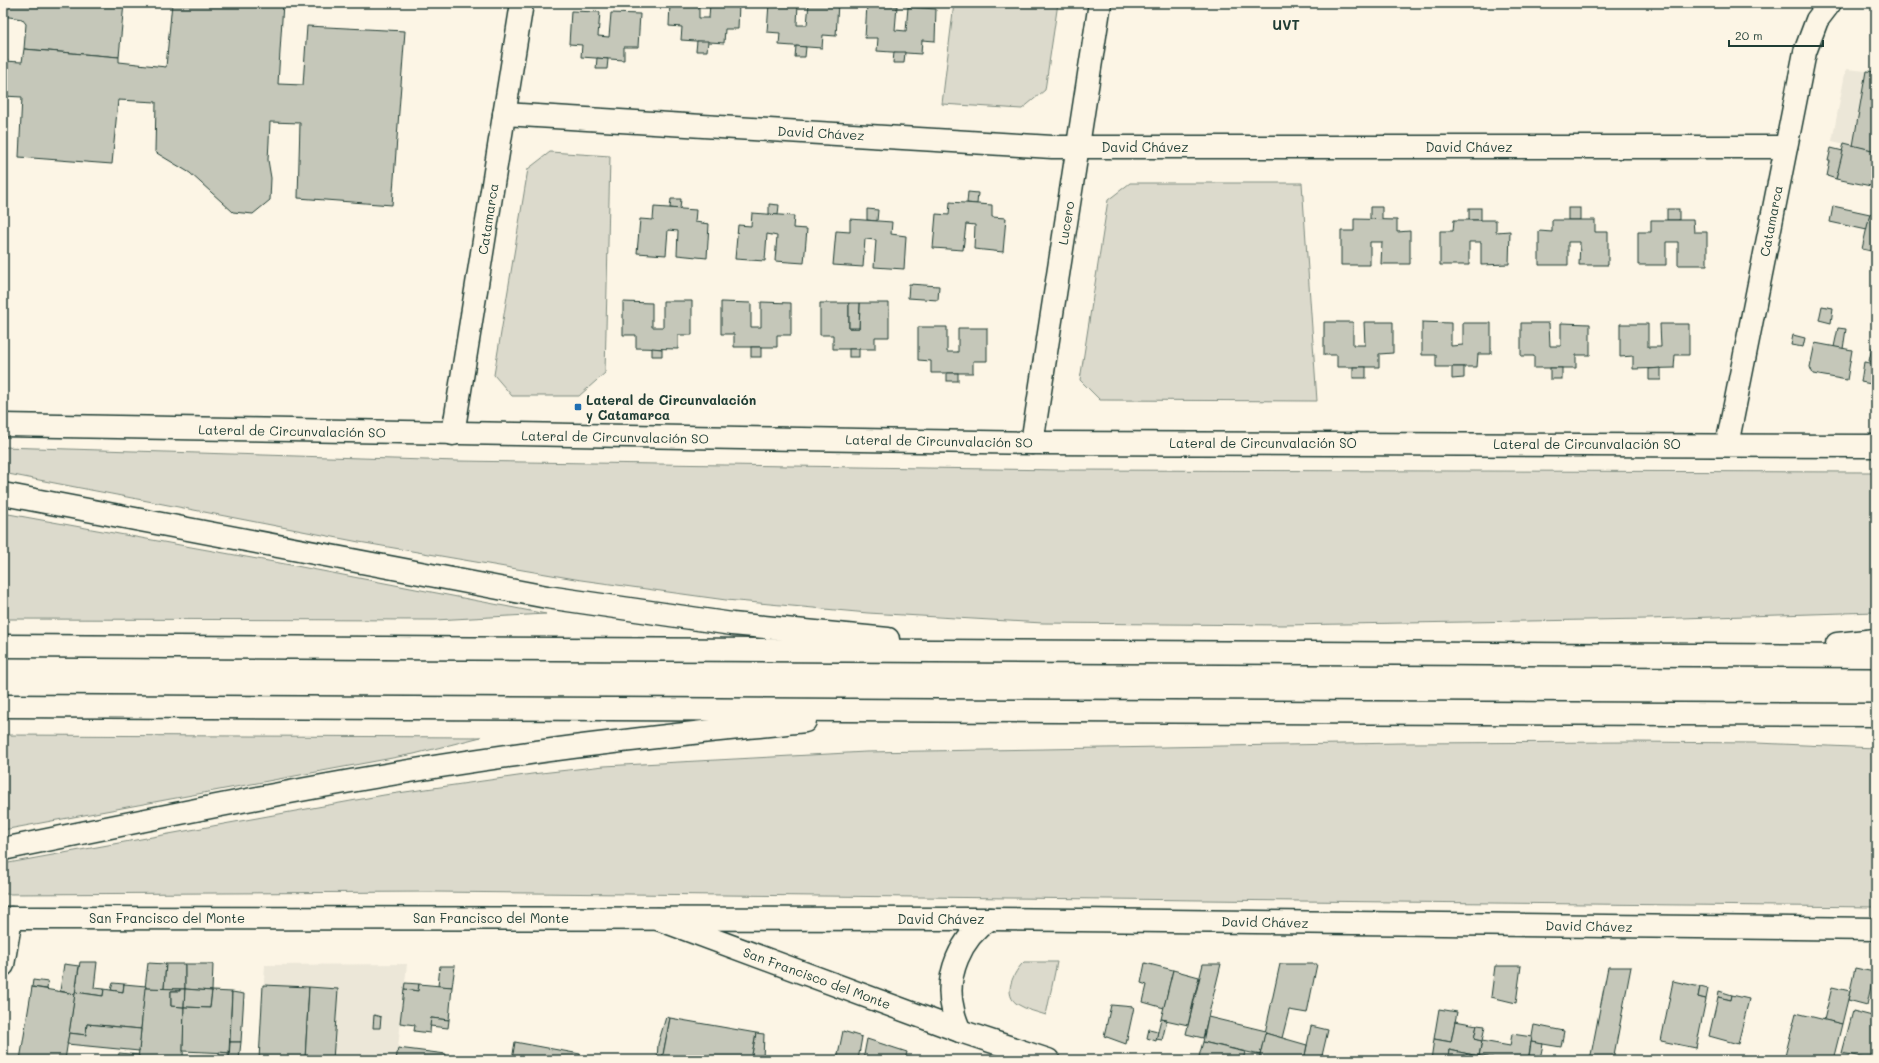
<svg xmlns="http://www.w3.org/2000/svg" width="1879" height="1063" font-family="Mali,sans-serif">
  <rect width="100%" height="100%" fill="#fcf5e5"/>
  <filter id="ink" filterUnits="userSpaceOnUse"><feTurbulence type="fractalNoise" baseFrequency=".025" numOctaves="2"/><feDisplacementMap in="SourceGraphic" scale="8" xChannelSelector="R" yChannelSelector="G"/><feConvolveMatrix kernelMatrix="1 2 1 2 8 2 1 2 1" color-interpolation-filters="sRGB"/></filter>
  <g filter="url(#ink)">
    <g fill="#ece7d8">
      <polygon points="1846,69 1876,72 1876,151 1832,141"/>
      <polygon points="407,964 398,1048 446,1054 445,1060 259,1060 265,965"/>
    </g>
    <g fill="#dcdacc" stroke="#7e8c80">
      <polygon points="954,3 1058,3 1045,90 1022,109 942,104"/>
      <polygon points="550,152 610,156 605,373 579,396 512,396 494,375 528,169"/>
      <polygon points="1130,183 1302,183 1317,401 1100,400 1080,380 1108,200"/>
      <polygon points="3,447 458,461 1058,470 1876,472 1876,612 1649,619 1283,625 1043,623 868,613 726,600 581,580 359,542 3,473"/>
      <polygon points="3,513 296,566 546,614 435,620 3,619"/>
      <polygon points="3,735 481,737 414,754 3,830"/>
      <polygon points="1633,742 1756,743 1876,748 1876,907 435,892 3,894 3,864 384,795 532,774 604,766 866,752 1402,743"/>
      <path d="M 1024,962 L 1057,962 L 1046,1015 C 1037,1012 1027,1010 1019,1005 C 1001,996 1014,971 1024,962 Z"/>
    </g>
    <g fill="#c5c7b9" stroke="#1f3d34">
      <polygon points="3,3 124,3 119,57 24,49 26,24 22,19 3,16"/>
      <polygon points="172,3 283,3 278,84 303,85 307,26 405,31 392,205 298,198 300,123 270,122 268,160 271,178 270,200 253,214 233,212 190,173 155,152 156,102 118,100 112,164 19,157 22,97 3,96 3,61 22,62 24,49 119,57 119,62 166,67"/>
      <polygon points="670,3 699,3 699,18 709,18 710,3 739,3 738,29 725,29 724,43 681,40 682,27 669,26"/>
      <polygon points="769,3 798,3 797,25 807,25 809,3 838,3 836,36 823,35 822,48 779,45 780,33 767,32"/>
      <polygon points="867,4 897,6 895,30 906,31 908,7 936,9 935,41 922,40 921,54 877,51 878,38 865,38"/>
      <polygon points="571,11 600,12 598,36 609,37 611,13 640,14 638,47 624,47 624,60 581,57 582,45 569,44"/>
      <polygon points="697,41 708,41 707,51 696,51"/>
      <polygon points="796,46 806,47 805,57 795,57"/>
      <polygon points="894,52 905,52 904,63 893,63"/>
      <polygon points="597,58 608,59 607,69 596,69"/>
      <polygon points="1866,71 1876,72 1876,151 1853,146"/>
      <polygon points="1844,143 1876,151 1876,187 1836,179"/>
      <polygon points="1831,148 1843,151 1836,179 1827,176 1830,161 1828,161"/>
      <polygon points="968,192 978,193 977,204 967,203"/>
      <polygon points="671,199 681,199 680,209 670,208"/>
      <polygon points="950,202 992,205 992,217 1006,218 1003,252 974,249 975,225 966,224 963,250 933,248 936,214 949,215"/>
      <polygon points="769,204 779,205 778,215 769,214"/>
      <polygon points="1833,206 1870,214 1867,230 1830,222"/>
      <polygon points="654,207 696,210 695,222 709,224 707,258 677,255 678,231 668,230 666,255 637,253 640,219 653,220"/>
      <polygon points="1370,207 1382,207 1382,220 1370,219"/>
      <rect x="1469" y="208" width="12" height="12"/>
      <rect x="1568" y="208" width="12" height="12"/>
      <polygon points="867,209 878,210 877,221 867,220"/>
      <rect x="1667" y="209" width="12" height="11"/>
      <polygon points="752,213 794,216 793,228 807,229 804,263 775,261 777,236 767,234 765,261 735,259 738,225 751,226"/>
      <polygon points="1870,214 1876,215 1876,252 1862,249"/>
      <polygon points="850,219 892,222 891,234 906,236 904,269 874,267 876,240 865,239 863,267 833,265 836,231 850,232"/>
      <polygon points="1354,219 1397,220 1397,232 1410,231 1410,264 1381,264 1382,242 1370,242 1370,265 1341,265 1341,231 1354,231"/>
      <polygon points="1454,220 1496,220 1496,232 1510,231 1509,264 1481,265 1481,242 1469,242 1469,265 1440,265 1440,231 1453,231"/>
      <polygon points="1552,220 1595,220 1595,232 1608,232 1608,265 1579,265 1580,242 1568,242 1568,265 1539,265 1539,231 1552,232"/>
      <polygon points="1651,220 1693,220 1694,232 1707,232 1707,265 1678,265 1678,242 1666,242 1666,265 1638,265 1638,232 1651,232"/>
      <polygon points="909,284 939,286 938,300 908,298"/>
      <polygon points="663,301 692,301 692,335 678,335 678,349 636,348 636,335 623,335 623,302 652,303 652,327 663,327"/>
      <polygon points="721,302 751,303 751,327 761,327 761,302 791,303 791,335 777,335 777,347 734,347 734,334 721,334"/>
      <polygon points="820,303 849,303 849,328 859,328 860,303 889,303 889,337 875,337 875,349 833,349 833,335 820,335"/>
      <polygon points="849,303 860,303 859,328 849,328"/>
      <polygon points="1822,306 1833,308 1831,323 1819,320"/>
      <polygon points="1324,322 1353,322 1353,345 1365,345 1364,322 1393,322 1393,353 1379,354 1379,367 1337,367 1337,355 1324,355"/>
      <polygon points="1422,322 1451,323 1451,346 1463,345 1463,323 1491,323 1491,354 1478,354 1477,367 1436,367 1436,355 1422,355"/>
      <polygon points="1521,323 1549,323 1550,346 1561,346 1561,323 1590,324 1590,355 1576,355 1576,368 1534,368 1534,356 1521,356"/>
      <polygon points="1620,324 1648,324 1648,347 1661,347 1660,324 1689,324 1689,355 1675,355 1674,368 1633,369 1633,356 1620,357"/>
      <polygon points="918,327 947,327 947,352 958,352 958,328 987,328 987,361 973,361 973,373 931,373 931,361 918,360"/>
      <polygon points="1838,328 1846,329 1843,349 1834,347"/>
      <polygon points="1793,335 1805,338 1803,347 1791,345"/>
      <polygon points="1815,343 1852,350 1847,380 1813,374 1810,367"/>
      <rect x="751" y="347" width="10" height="10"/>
      <polygon points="1872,347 1876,348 1876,362 1869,361"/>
      <polygon points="652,348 662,349 662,356 652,356"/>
      <rect x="849" y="349" width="10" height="8"/>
      <polygon points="1864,362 1876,364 1876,385 1861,382"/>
      <rect x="1353" y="367" width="13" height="11"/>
      <polygon points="1452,367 1464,367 1464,378 1452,379"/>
      <rect x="1550" y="368" width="12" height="11"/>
      <polygon points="1661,368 1661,380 1649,380 1649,369"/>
      <rect x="947" y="373" width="11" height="8"/>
      <polygon points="80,962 97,962 94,988 104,989 103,996 75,992"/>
      <polygon points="148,963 166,964 164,989 145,988"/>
      <polygon points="1145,963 1173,970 1164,1008 1143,1002 1147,985 1141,983"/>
      <polygon points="64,964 79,966 75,994 60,991"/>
      <polygon points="166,964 185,964 185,989 164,989"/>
      <polygon points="185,964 213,964 212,991 185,989"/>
      <polygon points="1203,964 1221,964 1203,1038 1186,1034"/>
      <polygon points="1280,964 1317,964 1307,1013 1289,1010 1282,1038 1265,1033"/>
      <polygon points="440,966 455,966 452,987 438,986"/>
      <polygon points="1495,966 1521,966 1516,1003 1491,997"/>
      <polygon points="1608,967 1631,967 1613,1060 1590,1060"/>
      <polygon points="1855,968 1874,972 1867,1005 1848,1000"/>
      <polygon points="1173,970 1199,977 1188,1025 1161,1019"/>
      <polygon points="33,980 48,982 47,989 32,987"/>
      <polygon points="1673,981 1700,987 1698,997 1706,999 1696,1048 1661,1041"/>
      <polygon points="113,983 124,984 123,992 111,990"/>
      <polygon points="405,983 419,984 418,991 404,989"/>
      <polygon points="124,984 146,986 141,1029 87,1024 86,1035 69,1033 75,992 103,996 104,989 123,992"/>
      <polygon points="419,984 452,987 449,1020 431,1018 430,1033 414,1031 415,1025 400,1023 404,989 418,991"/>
      <polygon points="263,985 309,987 305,1060 259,1060"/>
      <polygon points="32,987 75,994 65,1060 20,1060"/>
      <polygon points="309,987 338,989 333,1060 305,1060"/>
      <polygon points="1700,987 1708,989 1706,999 1698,997"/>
      <polygon points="1832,987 1850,991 1842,1024 1824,1020"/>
      <polygon points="145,988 180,989 180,991 171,991 171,1006 184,1007 183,1060 138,1060"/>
      <polygon points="180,989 185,989 184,1007 171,1006 171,991 180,991"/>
      <polygon points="185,989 212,991 210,1008 184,1007"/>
      <polygon points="212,991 232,992 229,1053 183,1051 184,1007 210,1008"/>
      <polygon points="1719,991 1732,995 1731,1000 1718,997"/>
      <polygon points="232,992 244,994 241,1042 230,1042"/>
      <polygon points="1732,995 1749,999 1738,1044 1709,1036 1718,997 1731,1000"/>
      <polygon points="1111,1005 1134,1007 1126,1044 1104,1036"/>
      <polygon points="1439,1009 1457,1012 1451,1042 1434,1039"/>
      <polygon points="1853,1011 1876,1017 1876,1060 1842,1053"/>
      <polygon points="1796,1013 1842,1024 1833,1060 1784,1060"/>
      <polygon points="374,1015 381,1017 380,1028 373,1028"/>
      <polygon points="666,1017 670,1018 662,1060 657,1060 658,1044"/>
      <polygon points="1208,1017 1266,1031 1260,1055 1203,1042"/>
      <polygon points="431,1018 449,1020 448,1028 430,1026"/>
      <polygon points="670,1018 756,1033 751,1060 662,1060"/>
      <polygon points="1161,1019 1167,1020 1162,1040 1156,1039"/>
      <polygon points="1455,1021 1477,1025 1474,1039 1482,1041 1479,1056 1449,1050 1448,1060 1431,1060 1434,1039 1451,1042"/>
      <polygon points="87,1024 141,1029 139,1051 67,1044 69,1033 86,1035"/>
      <polygon points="1477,1025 1485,1026 1482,1041 1474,1039"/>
      <polygon points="1534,1025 1564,1031 1561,1047 1531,1042"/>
      <polygon points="1311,1026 1328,1030 1321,1060 1304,1060"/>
      <polygon points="1149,1029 1158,1031 1156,1041 1147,1038"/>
      <polygon points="843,1031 862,1037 858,1060 837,1060"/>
      <polygon points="756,1033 764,1034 763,1060 751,1060"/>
      <polygon points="1265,1033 1307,1045 1304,1060 1259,1060"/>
      <polygon points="1512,1034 1532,1037 1528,1060 1492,1060 1493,1058 1479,1056 1482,1041 1510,1046"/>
      <polygon points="867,1039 907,1052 905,1060 863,1060"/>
      <polygon points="230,1042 241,1042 239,1060 229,1060"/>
      <polygon points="515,1042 580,1054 579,1060 512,1060"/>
      <polygon points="1203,1042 1245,1052 1243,1060 1198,1060"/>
      <polygon points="1531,1042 1543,1044 1540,1059 1529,1057"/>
      <polygon points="398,1048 446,1054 445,1060 396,1060"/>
      <polygon points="1449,1050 1479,1056 1479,1060 1448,1060"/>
      <polygon points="219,1052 229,1053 229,1060 219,1060"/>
      <polygon points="119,1053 139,1055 138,1060 118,1060"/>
      <polygon points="1479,1056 1493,1058 1492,1060 1479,1060"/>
      <polygon points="1529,1057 1540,1059 1543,1060 1528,1060"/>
    </g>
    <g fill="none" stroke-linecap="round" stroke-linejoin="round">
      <defs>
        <g id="minor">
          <polyline points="504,114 1052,147 1786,147"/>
          <polyline points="453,434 522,3"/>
          <polyline points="1032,443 1100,3"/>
          <polyline points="1727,445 1805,52 1817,20 1830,3"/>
          <polyline points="658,919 960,1031 1048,1060"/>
          <polyline points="3,965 11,918"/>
          <path d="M 960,1031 C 957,1024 954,1017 953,1010 C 944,976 961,937 990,919"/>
        </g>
        <g id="tertiary">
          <polyline points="3,425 1032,443 1876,446"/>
          <polyline points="3,918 990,919 1876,929"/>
        </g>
        <g id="motorway">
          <polyline points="3,494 547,597 732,624 888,639"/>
          <polyline points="1837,644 1876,640"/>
          <polyline points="3,646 1876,656"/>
          <polyline points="3,706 1876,715"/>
          <path d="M 3,849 C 178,813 353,777 529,753 C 621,740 713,731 805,721"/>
        </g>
      </defs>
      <use href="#minor" stroke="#1f3d34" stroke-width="25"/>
      <use href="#tertiary" stroke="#1f3d34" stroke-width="25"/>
      <use href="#motorway" stroke="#1f3d34" stroke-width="25"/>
      <use href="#minor" stroke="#fcf5e5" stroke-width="22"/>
      <use href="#tertiary" stroke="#fcf5e5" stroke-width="22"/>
      <use href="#motorway" stroke="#fcf5e5" stroke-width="22"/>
    </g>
  </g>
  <rect fill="#1f6fb2" stroke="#fcf5e5" stroke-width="1.5" x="574" y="403" width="8" height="8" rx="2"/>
  <g text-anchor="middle" stroke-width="3.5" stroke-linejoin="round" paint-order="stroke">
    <g font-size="13" fill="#1f3d34" stroke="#fcf5e5">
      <text transform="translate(821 133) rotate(3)" y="5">David Chávez</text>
      <text x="1145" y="152">David Chávez</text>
      <text x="1469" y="152">David Chávez</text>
      <text transform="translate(488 219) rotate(-81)" y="5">Catamarca</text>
      <text transform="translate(1771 221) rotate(-79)" y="5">Catamarca</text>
      <text transform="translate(1066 223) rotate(-81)" y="5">Lucero</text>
      <text transform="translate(292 431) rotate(1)" y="5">Lateral de Circunvalación SO</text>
      <text transform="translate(615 437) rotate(1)" y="5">Lateral de Circunvalación SO</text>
      <text transform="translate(939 441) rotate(1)" y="5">Lateral de Circunvalación SO</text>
      <text x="1263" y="448">Lateral de Circunvalación SO</text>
      <text x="1587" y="449">Lateral de Circunvalación SO</text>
      <text x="167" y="923">San Francisco del Monte</text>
      <text x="491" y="923">San Francisco del Monte</text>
      <text x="941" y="924">David Chávez</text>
      <text transform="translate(1265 922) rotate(1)" y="5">David Chávez</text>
      <text transform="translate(1589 926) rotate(1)" y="5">David Chávez</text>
      <text transform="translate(817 978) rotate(20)" y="5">San Francisco del Monte</text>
    </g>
    <g font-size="13" font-weight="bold" fill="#1f3d34" stroke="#fcf5e5" text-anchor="start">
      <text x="586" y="405">Lateral de Circunvalación<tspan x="586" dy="15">y Catamarca</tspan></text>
    </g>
    <g font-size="14" font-weight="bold" fill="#1f3d34" stroke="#fcf5e5">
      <text x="1286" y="30">UVT</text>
    </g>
  </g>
  <rect width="1879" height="1063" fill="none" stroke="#fcf5e5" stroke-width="16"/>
  <rect x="8" y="8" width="1863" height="1047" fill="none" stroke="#1f3d34" stroke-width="1.5" filter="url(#ink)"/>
  <path d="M1729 40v6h94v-6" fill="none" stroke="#1f3d34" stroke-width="2"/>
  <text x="1735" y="40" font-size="12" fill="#1f3d34" stroke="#fcf5e5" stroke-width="3" paint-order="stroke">20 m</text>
</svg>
